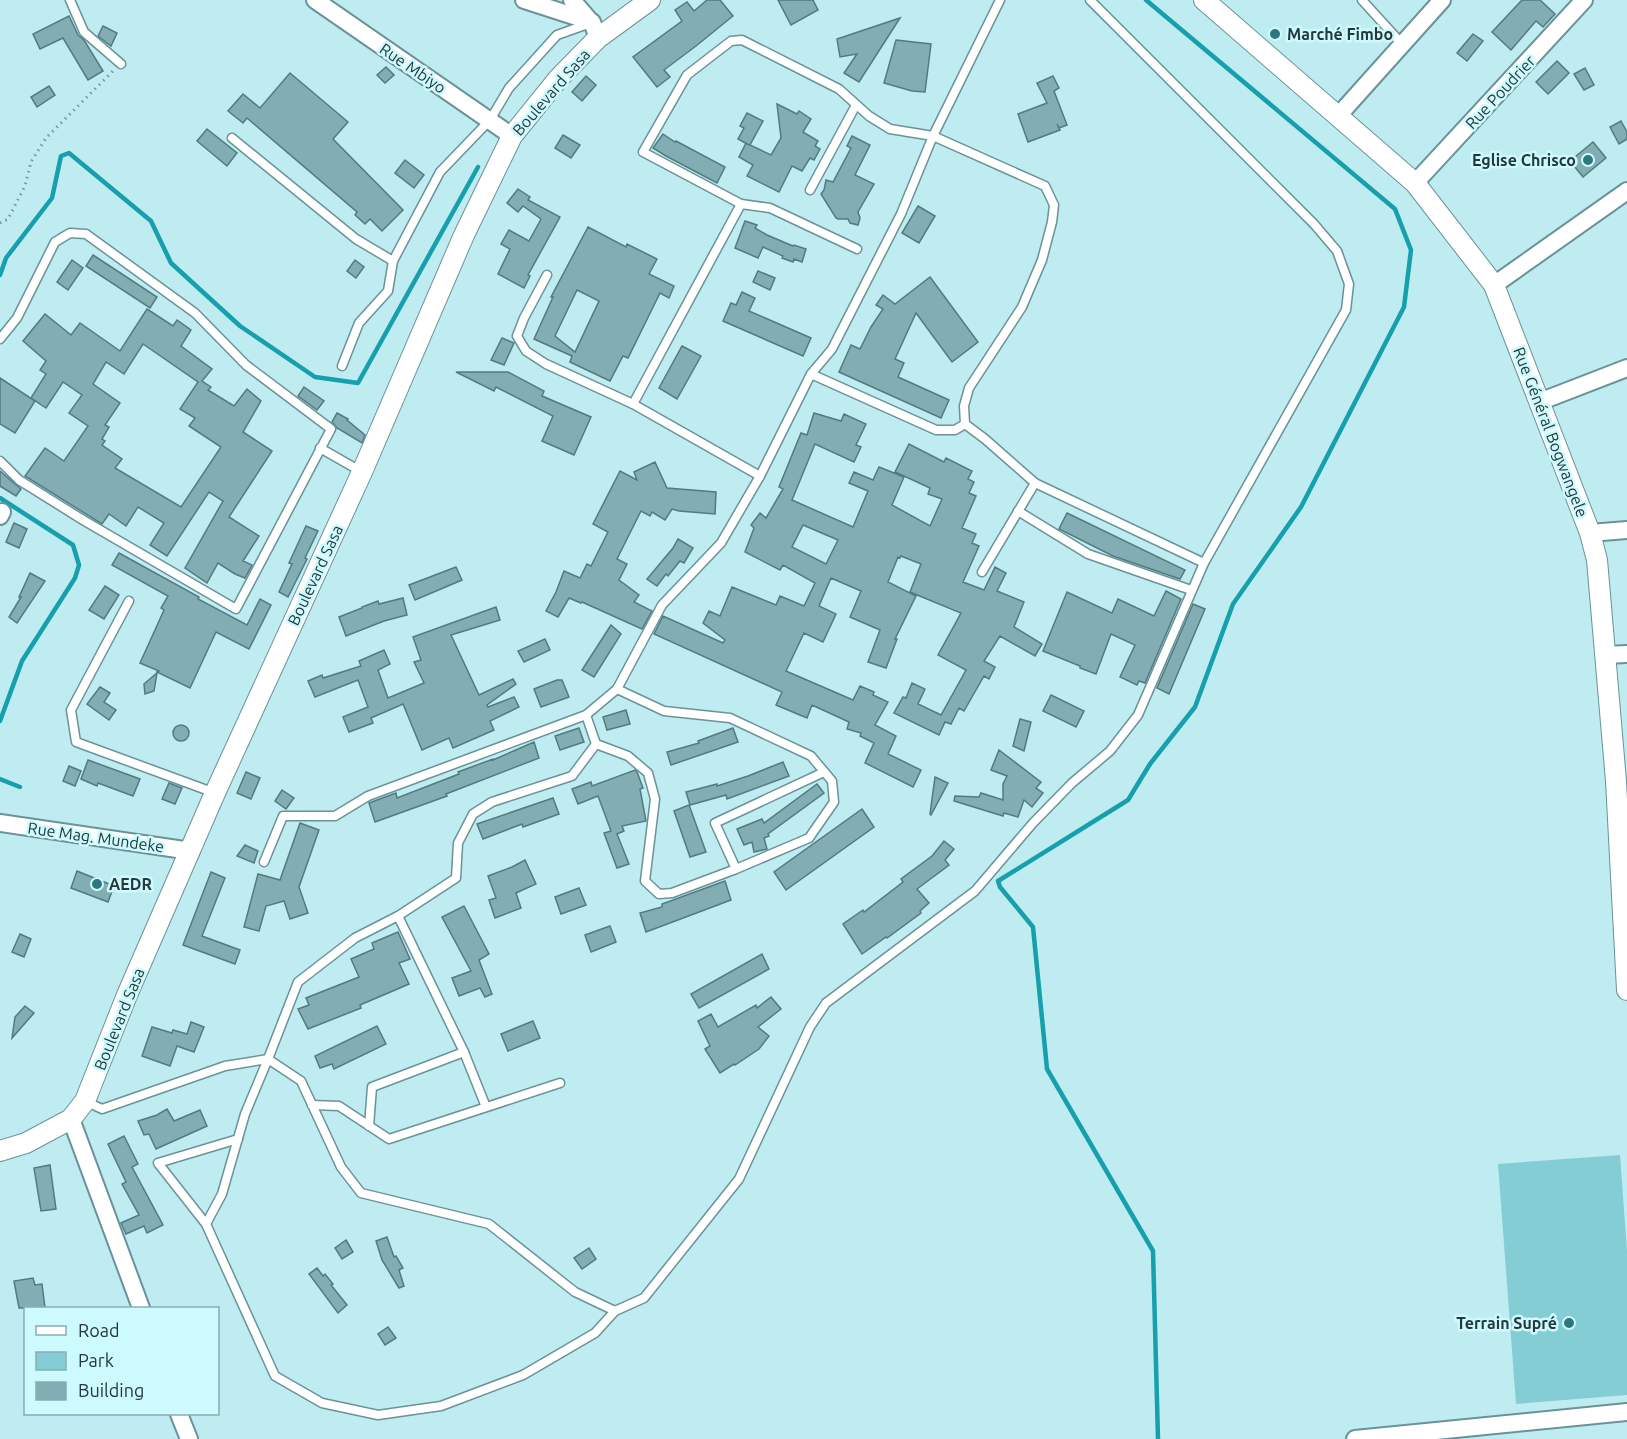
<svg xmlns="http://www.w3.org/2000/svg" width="1627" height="1439" font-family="Ubuntu,sans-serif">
  <rect width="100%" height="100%" fill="#bfecf1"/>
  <polygon fill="#84cdd5" points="1620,1155 1627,1251 1627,1395 1516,1404 1498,1164"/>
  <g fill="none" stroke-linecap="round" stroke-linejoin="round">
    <g stroke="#169fac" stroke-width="4.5">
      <polyline points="1146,0 1395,209 1411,250 1404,307 1301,507 1233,604 1195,707 1150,764 1128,800 998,881 1000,887 1033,927 1047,1069 1153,1251 1158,1439"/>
      <polyline points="0,275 6,258 52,198 61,156 69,153 151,221 171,263 240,326 315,377 358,383 478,167"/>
      <polyline points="0,498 73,545 79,565 75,578 22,661 0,721"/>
      <polyline points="0,779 20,787"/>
    </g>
  </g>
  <g fill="#82adb2" stroke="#517b80" stroke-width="1.5" fill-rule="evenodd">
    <polygon points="707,0 720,0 733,16 696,46 664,70 670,77 657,87 633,57 682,21 675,10 687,2 694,11"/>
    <polygon points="778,0 813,0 818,10 791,25"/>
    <polygon points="1522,0 1540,0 1555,14 1543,27 1536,21 1511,50 1492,32"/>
    <polygon points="69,16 78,35 84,40 103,71 88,80 63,38 40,49 33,34"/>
    <polygon points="900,18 859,82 844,73 857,54 840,57 837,39"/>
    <polygon points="103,26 117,33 111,46 98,36"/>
    <polygon points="1473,34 1483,41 1467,61 1457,53"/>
    <polygon points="896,40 931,44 925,92 912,91 884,83"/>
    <polygon points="1557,61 1569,73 1548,94 1536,82"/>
    <polygon points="386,67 394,75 385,83 377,75"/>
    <polygon points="1585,68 1594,85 1584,90 1574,74"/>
    <polygon points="290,73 348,122 333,139 403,210 382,231 370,219 365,224 355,215 357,212 247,118 243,123 228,111 243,94 260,108"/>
    <polygon points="586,76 596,85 582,101 572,92"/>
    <polygon points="1053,76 1059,88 1054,91 1067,125 1059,128 1057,124 1060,130 1028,142 1018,114 1047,103 1037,83"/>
    <polygon points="49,86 55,95 37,107 31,97"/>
    <polygon points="777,104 797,114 799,111 811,119 803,132 818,141 815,146 820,149 814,160 810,158 802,171 792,166 779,192 747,176 753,165 739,157 746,143 749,145 738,139 744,128 740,126 747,113 763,121 750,145 771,155 781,138"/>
    <polygon points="1621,121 1627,132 1627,139 1619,144 1610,127"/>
    <polygon points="207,129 237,153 227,166 197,141"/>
    <polygon points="663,134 675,142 676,141 725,167 717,183 666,156 653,148"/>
    <polygon points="563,135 580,145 571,158 555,148"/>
    <polygon points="852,136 870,145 855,175 874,184 858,212 860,218 858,225 850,223 848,219 838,219 836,218 821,194 824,190 826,180 833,182 851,148 847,146"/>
    <polygon points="1593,142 1606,158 1583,177 1570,161"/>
    <polygon points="405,160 424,175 414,188 395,173"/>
    <polygon points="518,189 530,197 528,200 560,217 528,275 530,276 524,288 498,274 510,249 501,244 509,230 529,241 541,219 523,206 518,212 507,203"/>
    <polygon points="918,206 935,216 919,243 902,233"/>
    <polygon points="745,221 757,225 755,228 767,235 793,246 794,245 806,249 802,262 794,259 793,262 782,258 783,256 763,247 758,258 735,248"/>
    <path d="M 588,227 L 626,247 L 627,244 L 657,259 L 649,274 L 674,286 L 669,298 L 660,293 L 628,358 L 623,356 L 610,381 L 570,362 L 572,356 L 534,339 L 553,297 L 551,297 ZM 577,290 L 599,301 L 575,352 L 555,336 Z"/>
    <polygon points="93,255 157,297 150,308 86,266"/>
    <polygon points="72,260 83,268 68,290 57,282"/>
    <polygon points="355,260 364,267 356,278 347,271"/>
    <polygon points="758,271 775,278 770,290 753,282"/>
    <polygon points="930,277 978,342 952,362 916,313 895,359 904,363 898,377 949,400 941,418 839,372 851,345 860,349 871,327 883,309 876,305 883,295 895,304"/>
    <polygon points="742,292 755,298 749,311 811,338 803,356 723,321 731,303 736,305"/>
    <path d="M 147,309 L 173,326 L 177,320 L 191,330 L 181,346 L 212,369 L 202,381 L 211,387 L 208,390 L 234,406 L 247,389 L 261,401 L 243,432 L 272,451 L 229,517 L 259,536 L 243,561 L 252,565 L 245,578 L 235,574 L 218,563 L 207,583 L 185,568 L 223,501 L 209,492 L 167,556 L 150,545 L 164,523 L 138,507 L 126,526 L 109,514 L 102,524 L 25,476 L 45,448 L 64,461 L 88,426 L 69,413 L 82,395 L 63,382 L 46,408 L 31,398 L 46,374 L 40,370 L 46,361 L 23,341 L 45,314 L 71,335 L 80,323 L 120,351 ZM 143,344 L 198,382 L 180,409 L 195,418 L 189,426 L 221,447 L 181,507 L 115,468 L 122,459 L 102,445 L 105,441 L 102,439 L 109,427 L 105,425 L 120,403 L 93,384 L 106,362 L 124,374 Z"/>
    <polygon points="502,338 514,343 504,365 491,360"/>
    <polygon points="682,346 701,356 677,399 659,388"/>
    <polygon points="456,372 508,372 544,391 542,396 591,417 574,455 542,441 553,416 496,387 494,391"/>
    <polygon points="0,378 35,401 15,433 0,424"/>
    <polygon points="304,387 324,401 317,410 298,396"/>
    <polygon points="337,413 348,419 347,420 365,435 362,443 337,428 332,422"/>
    <path d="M 814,413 L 841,421 L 844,414 L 866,424 L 856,445 L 861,447 L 854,462 L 815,444 L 792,500 L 853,527 L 868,491 L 849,483 L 854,472 L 873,480 L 879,467 L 904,477 L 892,505 L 930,526 L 942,499 L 928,494 L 930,488 L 895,472 L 909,444 L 944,462 L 946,458 L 972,471 L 968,479 L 974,482 L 969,493 L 976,496 L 962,528 L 976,534 L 972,543 L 979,546 L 963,582 L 984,590 L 995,567 L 1006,573 L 997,591 L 1024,602 L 1014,627 L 1042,644 L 1035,656 L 1000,636 L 984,661 L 995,667 L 989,679 L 984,676 L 964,711 L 959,708 L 951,724 L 945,722 L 939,735 L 894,713 L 903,697 L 906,698 L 912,683 L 925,689 L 918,704 L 941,715 L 966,670 L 938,655 L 961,613 L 910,592 L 921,564 L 901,556 L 900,558 L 898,557 L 888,582 L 916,596 L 895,639 L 897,639 L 886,668 L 868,662 L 880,630 L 850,617 L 861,591 L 831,578 L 819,606 L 836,614 L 823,642 L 804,633 L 786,671 L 853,700 L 860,686 L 874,692 L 873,695 L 888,702 L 875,725 L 896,736 L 888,754 L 921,770 L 913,787 L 865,763 L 874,743 L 860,736 L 861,733 L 847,729 L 849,722 L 812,705 L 807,718 L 776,705 L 782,692 L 654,634 L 663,616 L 723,643 L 725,640 L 703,623 L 709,611 L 720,616 L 732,587 L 776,605 L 780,596 L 804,606 L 815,583 L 783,565 L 780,570 L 745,552 L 754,528 L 751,525 L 760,513 L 766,518 L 783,489 L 779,487 L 801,433 L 807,435 ZM 803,525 L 838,540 L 826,564 L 792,547 Z"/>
    <polygon points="655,462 667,488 716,492 715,514 679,511 672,509 665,520 652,512 650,516 641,511 617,559 627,564 619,580 639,595 634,602 652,611 642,629 582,602 581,603 569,598 558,617 546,611 556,592 564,571 580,578 587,564 591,566 608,532 593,524 620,471 637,480 634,472"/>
    <polygon points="0,471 21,489 16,496 0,486"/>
    <polygon points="1067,513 1185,570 1180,579 1113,556 1059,529"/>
    <polygon points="14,523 27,529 19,548 6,542"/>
    <polygon points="306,526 318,531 305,558 307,559 288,597 279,592 292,564 289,563"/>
    <polygon points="678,539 693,548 684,563 680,561 668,576 666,574 657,586 647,579 673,548"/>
    <polygon points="119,553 199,597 198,599 247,625 260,599 271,605 249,649 216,632 190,688 157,672 159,671 140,663 164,610 161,608 168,596 112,565"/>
    <polygon points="456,567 462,580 415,600 409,585"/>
    <polygon points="30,573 45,581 17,623 9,617 21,597 19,597"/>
    <polygon points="105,586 119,595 104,619 89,610"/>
    <polygon points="1166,591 1181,599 1145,683 1139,681 1137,685 1120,677 1135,645 1111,634 1096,674 1080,668 1080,666 1043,651 1067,592 1112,613 1118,599 1154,616"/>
    <polygon points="403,598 407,615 384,621 346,636 339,617 362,608 362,607 378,601 379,604"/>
    <polygon points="1193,604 1205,609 1169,694 1157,688"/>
    <polygon points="496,607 500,620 451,635 479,695 513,679 516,684 487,705 488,707 514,697 519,707 490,721 494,730 453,748 449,738 422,750 403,704 371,718 373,723 349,732 343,717 368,707 358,680 315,697 308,681 322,675 323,678 361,666 359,661 384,650 390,664 378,670 388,698 424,683 414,662 421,660 413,637"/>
    <polygon points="611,625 621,634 594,677 582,670"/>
    <polygon points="545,639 550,650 524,662 518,651"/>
    <polygon points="157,673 154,691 145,694 144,684"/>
    <polygon points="557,680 562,680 569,697 541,707 534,689"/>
    <polygon points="100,687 110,693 104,702 116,710 109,720 87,704"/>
    <polygon points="1051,695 1084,711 1076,727 1043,711"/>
    <polygon points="626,710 630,724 607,730 603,717"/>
    <polygon points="1020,719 1031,722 1024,751 1013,746"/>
    <circle cx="181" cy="733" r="8"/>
    <polygon points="579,728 584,742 560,750 555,736"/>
    <polygon points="733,728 738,742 671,765 667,752 699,743 698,741"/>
    <polygon points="534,742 539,758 446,794 447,796 375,822 369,803 396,793 397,798 459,774 458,772 493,759 493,760"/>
    <polygon points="999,750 1041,782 1036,788 1043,793 1032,807 1024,800 1018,817 1004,813 1003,816 954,801 955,796 979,797 981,793 1003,800 1003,784 1007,776 991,770"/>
    <polygon points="88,760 140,779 133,796 98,783 97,786 81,779"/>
    <polygon points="783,762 789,776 727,799 726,795 690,805 686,792 717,784 717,786 748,776"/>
    <polygon points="69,766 81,771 75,786 63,781"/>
    <polygon points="635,770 637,772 643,788 640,789 646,821 622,826 624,831 617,834 629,864 617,868 604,833 611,831 598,796 578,804 572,789 591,782 592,786"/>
    <polygon points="246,772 260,778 251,799 237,793"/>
    <polygon points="935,777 948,783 931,815 930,814"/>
    <polygon points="169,783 182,788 175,804 162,799"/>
    <polygon points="817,784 824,793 768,834 769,836 764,838 767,849 754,852 752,842 744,845 737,829 762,819 764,823"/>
    <polygon points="282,790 294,798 286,809 275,801"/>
    <polygon points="553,798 559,814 523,827 522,824 483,839 477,824"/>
    <polygon points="689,805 706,852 690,857 674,811"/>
    <polygon points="862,809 874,827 786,890 774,872"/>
    <polygon points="300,823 319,830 299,887 308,913 290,919 284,901 266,906 259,931 244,927 258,874 280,880"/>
    <polygon points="944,841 954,849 945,860 949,865 917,889 929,903 920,911 921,913 887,938 886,937 862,954 843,924 863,910 864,912 903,882 901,879 932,856"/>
    <polygon points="245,845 258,851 254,863 237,856"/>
    <polygon points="525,860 536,884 516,893 521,908 495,918 489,900 496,898 488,876 512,867"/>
    <polygon points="77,871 114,886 108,902 71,888"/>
    <polygon points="211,872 225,878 202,936 240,950 235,964 183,945"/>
    <polygon points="725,881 731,900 646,932 640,913 662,907 662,904"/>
    <polygon points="579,888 586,905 561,914 555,897"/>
    <polygon points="464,906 489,954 479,960 492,994 485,997 480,988 459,996 452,978 471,971 442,917"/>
    <polygon points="610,926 616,942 591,952 585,935"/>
    <polygon points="398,932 410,959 399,963 409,984 360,1005 361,1008 308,1029 298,1009 309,1005 306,998 359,977 351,959 374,949 372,943"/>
    <polygon points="20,934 31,939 24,957 12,952"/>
    <polygon points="762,954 769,969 699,1008 691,994"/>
    <polygon points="771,997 781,1009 758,1027 769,1036 759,1049 735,1065 734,1064 720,1073 705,1049 710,1046 698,1021 711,1014 718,1027 756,1005 757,1008"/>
    <polygon points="25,1006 34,1013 12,1038 15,1017"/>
    <polygon points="533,1021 540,1038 508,1051 501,1034"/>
    <polygon points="191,1022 204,1027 194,1052 177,1046 170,1066 142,1056 152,1027 172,1033 173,1030 187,1034"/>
    <polygon points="377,1026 386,1044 334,1069 332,1064 320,1068 315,1056"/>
    <polygon points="167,1109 174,1121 200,1110 207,1126 156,1149 149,1134 144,1135 138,1121 157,1115"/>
    <polygon points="124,1136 138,1164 132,1167 163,1225 147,1233 144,1226 126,1234 121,1223 139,1215 122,1184 126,1182 108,1144"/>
    <polygon points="50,1165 56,1209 41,1211 34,1168"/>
    <polygon points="387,1237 394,1257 396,1256 403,1268 399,1270 404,1286 399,1288 382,1260 376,1241"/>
    <polygon points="346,1240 353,1252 342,1259 335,1248"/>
    <polygon points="589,1248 596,1259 582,1269 574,1258"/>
    <polygon points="317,1268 323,1276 325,1274 333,1284 331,1285 347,1305 338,1313 309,1274"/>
    <polygon points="33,1278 35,1285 42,1284 45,1308 19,1308 14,1281"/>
    <polygon points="388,1327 396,1338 385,1345 378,1334"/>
  </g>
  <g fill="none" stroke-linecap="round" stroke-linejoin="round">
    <defs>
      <g id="service">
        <polyline points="70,0 84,32 121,64"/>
        <polyline points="1362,0 1402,44"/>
        <polyline points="232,138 356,239 393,261"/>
        <polyline points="810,190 856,105"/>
        <polyline points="741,204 643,152 687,75 731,41 742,40 839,89 869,116 890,129 933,136 1045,186 1054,205 1052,222 1042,260 1022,307 969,388 964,406 965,424 955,430 936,430 811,374"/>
        <polyline points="547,275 524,318 517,336 526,351 546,364 633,404 760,476"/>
        <polyline points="0,339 17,318 55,242 70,233 86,234 195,313 246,365 331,429 236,609 83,520 19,480 0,461"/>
        <polyline points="342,366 359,323 388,291 393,261 440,172 490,120 509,88 557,35 588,24"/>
        <polyline points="633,404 741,204 770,208 857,249"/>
        <polyline points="965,424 985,439 1035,483 1204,563"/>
        <polyline points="320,448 362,472"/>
        <polyline points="1018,511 1088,554 1191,590"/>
        <polyline points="982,572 1035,483"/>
        <polyline points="129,601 71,710 76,742 215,793"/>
        <polyline points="586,715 596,744 572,776 492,802 473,814 458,843 456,878 398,916 355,938 298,982 268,1059 245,1114 222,1194 206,1224 275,1376 322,1403 378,1415 441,1406 523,1375 595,1333 615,1311"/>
        <polyline points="596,744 628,756 648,773 655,799 645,881 659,894 672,893 736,869 809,838 834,802 832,781 811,756 730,718 664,711 617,689"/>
        <polyline points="264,862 283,816 335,816 368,796 586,715 617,689 662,605 721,543 760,476 811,374 832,349 901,214 933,136 1000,0"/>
        <polyline points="736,869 715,823 824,772"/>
        <polyline points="398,916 464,1052 486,1107"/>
        <polyline points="85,1101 102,1109 225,1066 268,1059 301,1081 341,1167 361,1193 489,1224 575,1292 615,1311 644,1298 739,1179 810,1027 826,1003 975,891 1033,823 1072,783 1110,751 1138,715 1204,563 1346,310 1349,284 1337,251 1314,224 1090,0"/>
        <polyline points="312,1105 339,1106 389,1139 560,1083"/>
        <polyline points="369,1126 372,1087 464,1052"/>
        <polyline points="206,1224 158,1163 238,1139"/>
      </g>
      <g id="minor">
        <polyline points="315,0 512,136"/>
        <polyline points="524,0 592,22 598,38"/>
        <polyline points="572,0 591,22"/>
        <polyline points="1338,116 1442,0"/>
        <polyline points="1415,183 1584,0"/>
        <polyline points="1494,285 1627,191"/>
        <polyline points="1539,402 1627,368"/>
        <polyline points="0,516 2,512"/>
        <polyline points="1590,533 1627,530"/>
        <polyline points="1606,655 1627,654"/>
        <polyline points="0,823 191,851"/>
        <polyline points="71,1119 141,1308"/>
        <polyline points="179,1414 189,1439"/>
        <polyline points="1355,1439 1627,1412"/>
      </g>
      <g id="tertiary">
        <polyline points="1204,0 1415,183 1494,285 1590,533 1597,560 1616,781 1627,990"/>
        <polyline points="0,1151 26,1143 71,1119 85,1101 127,995 215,793 362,472 464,235 512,136 558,79 598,38 650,0"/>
      </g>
    </defs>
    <use href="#service" stroke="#699398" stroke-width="11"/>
    <use href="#minor" stroke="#699398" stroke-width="20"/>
    <use href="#tertiary" stroke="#699398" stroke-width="22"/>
    <polyline stroke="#77989b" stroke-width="3" stroke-dasharray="1.5 4.5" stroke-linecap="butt" points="0,223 8,219 25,186 31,162 46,138 113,71"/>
    <use href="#service" stroke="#fff" stroke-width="8"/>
    <use href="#minor" stroke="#fff" stroke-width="16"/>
    <use href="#tertiary" stroke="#fff" stroke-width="20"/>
  </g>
  <g fill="#2f777f" stroke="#ccfaff" stroke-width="2">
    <circle cx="1275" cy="34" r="6"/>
    <circle cx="1588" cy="160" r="6"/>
    <circle cx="97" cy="884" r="6"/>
    <circle cx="1569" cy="1323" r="6"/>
  </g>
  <g text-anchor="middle" stroke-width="5" stroke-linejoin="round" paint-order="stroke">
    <g font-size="16" font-weight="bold" fill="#26383a" stroke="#ccfaff" text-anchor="start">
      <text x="1287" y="40">Marché Fimbo</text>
      <text x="1576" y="166" text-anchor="end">Eglise Chrisco</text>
      <text x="109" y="890">AEDR</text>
      <text x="1557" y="1329" text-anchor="end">Terrain Supré</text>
    </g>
    <g font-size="16" fill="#26383a" stroke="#ccfaff">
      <text transform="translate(413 68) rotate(34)" y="6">Rue Mbiyo</text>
      <text transform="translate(551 92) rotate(-49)" y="6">Boulevard Sasa</text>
      <text transform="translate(1500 92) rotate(-47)" y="6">Rue Poudrier</text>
      <text transform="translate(1551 432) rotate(69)" y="6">Rue Général Bogwangele</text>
      <text transform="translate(315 575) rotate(-65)" y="6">Boulevard Sasa</text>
      <text transform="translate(96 837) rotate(8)" y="6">Rue Mag. Mundeke</text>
      <text transform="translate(119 1019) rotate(-68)" y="6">Boulevard Sasa</text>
    </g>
  </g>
  <rect x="24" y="1307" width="195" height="108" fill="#ccfaff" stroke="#8aacb0" stroke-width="1.5"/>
  <rect x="36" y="1326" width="30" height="9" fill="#ffffff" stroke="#8aacb0" stroke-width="1.5"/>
  <text x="78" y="1337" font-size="18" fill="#26383a">Road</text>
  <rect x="36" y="1352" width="30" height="18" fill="#84cdd5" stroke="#8aacb0" stroke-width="1.5"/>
  <text x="78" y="1367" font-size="18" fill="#26383a">Park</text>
  <rect x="36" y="1382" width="30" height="18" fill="#82adb2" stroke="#8aacb0" stroke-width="1.5"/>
  <text x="78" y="1397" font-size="18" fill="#26383a">Building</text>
</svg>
